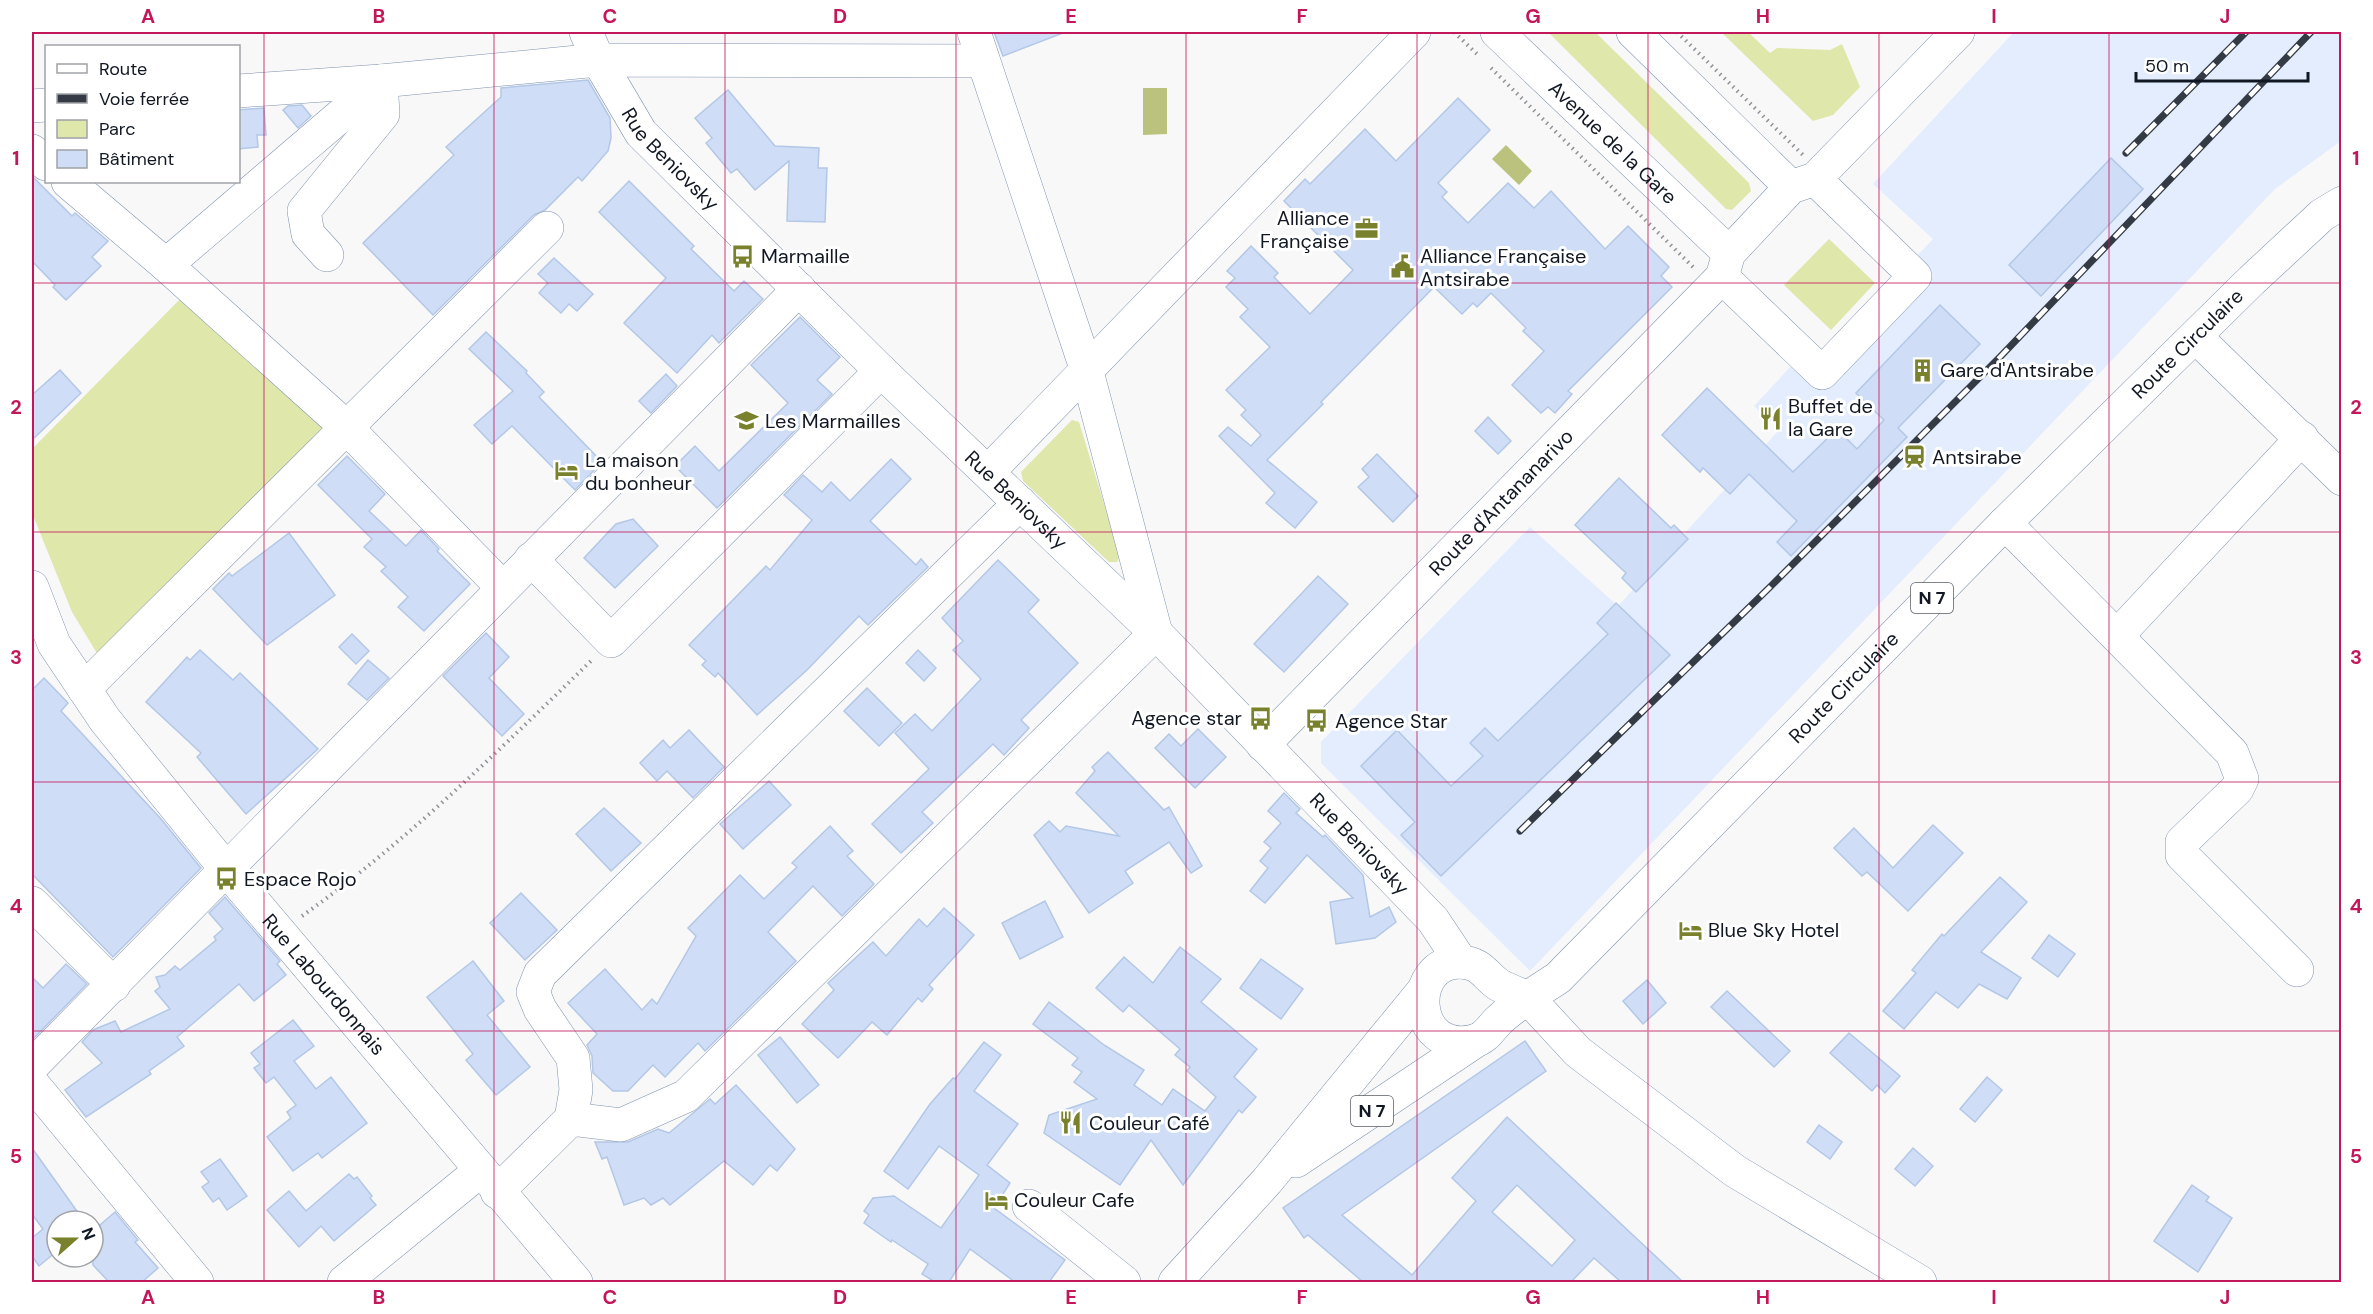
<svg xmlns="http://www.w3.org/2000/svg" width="2373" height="1314" font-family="'DM Sans',sans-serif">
  <rect width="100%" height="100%" fill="#f8f8f8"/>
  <polygon fill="#e3edfd" points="2014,32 2341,32 2341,141 2275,189 1530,971 1321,763 1321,742 1530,527 1618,606 1779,430 1754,406 1796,361 1807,371 1933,239 1873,184"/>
  <g fill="#dfe7ab">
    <polygon points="1548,32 1595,32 1749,183 1751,191 1732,210 1726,209"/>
    <polygon points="1721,32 1748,32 1770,53 1777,48 1830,50 1842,44 1860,87 1833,115 1813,121"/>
    <polygon points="1829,239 1875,283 1831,330 1784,285"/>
    <polygon points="191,288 329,429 98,655 72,612 32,513 32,449"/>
    <polygon points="1072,420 1079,422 1120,556 1117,562 1109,562 1023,481 1021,472"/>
  </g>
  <g fill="#bac27d">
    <polygon points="1143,88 1167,88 1167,134 1143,135"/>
    <polygon points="1506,145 1532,171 1519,185 1492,159"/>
  </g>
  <g fill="#cfdef6" stroke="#b3c7e7" stroke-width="1.5" fill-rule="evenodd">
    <polygon points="994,32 1062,32 1063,33 1003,56"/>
    <polygon points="588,80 610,118 611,138 608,151 582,181 578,177 545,210 534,215 433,315 363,243 454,155 446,147 501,97 501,88"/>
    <polygon points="728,90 775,146 819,148 818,168 827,168 825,222 787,221 789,161 755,190 737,169 731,173 706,143 712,138 695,118"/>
    <polygon points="1458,98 1490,130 1438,183 1447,192 1442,197 1468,223 1508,183 1534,208 1551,191 1605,249 1628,226 1669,267 1661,276 1672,287 1568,391 1572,394 1555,413 1548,407 1541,413 1512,385 1544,351 1523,331 1526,328 1491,293 1477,307 1473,303 1462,314 1434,287 1321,402 1323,404 1267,460 1317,502 1295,528 1266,503 1275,493 1219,436 1228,427 1251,446 1261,435 1241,415 1246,410 1226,390 1270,347 1240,317 1248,309 1226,287 1235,278 1227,271 1251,246 1278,273 1274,277 1310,314 1353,270 1284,201 1305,179 1310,184 1365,129 1396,161"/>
    <polygon points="302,105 311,116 298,128 283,110 288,106"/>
    <polygon points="264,108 266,135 257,135 258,147 238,149 238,110"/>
    <polygon points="2111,158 2143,189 2041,296 2009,265"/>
    <polygon points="32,176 72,216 75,213 108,241 92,257 101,266 66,300 53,287 55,285 32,261"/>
    <polygon points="629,181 694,246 691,249 734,291 744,281 763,299 719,343 712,335 677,373 624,323 666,278 599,212"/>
    <polygon points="554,258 593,294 577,311 569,304 561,313 539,293 548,283 538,274"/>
    <polygon points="1940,305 1980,344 1898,428 1907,437 1791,556 1777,542 1797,521 1749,474 1730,494 1703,468 1700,472 1662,435 1707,388 1793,472 1837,429 1857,449 1884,420 1856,393"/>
    <polygon points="800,317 840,357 817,380 832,394 717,508 675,466 695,446 719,471 788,403 751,365"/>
    <polygon points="486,332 527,371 526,373 544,392 539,397 602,462 575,490 512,426 492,444 474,425 513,391 469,349"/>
    <polygon points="60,370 81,393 32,440 32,395"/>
    <polygon points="666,374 677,386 651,413 639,401"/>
    <polygon points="1488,417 1511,441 1498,454 1475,431"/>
    <polygon points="1377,454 1418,496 1393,522 1358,487 1369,477 1362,469"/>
    <polygon points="347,456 385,494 369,511 406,546 421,530 439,549 437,551 470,584 424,631 398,607 408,597 381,571 386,567 364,547 372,539 318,485"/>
    <polygon points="891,459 911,479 870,521 916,565 921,559 928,567 868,625 859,616 807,670 757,715 718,673 715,677 702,665 706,661 689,645 766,566 770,570 812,520 784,495 803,475 822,492 831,482 850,501"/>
    <polygon points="1619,478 1671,528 1674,525 1688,539 1636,592 1622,578 1626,573 1575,525"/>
    <polygon points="633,519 658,546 615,588 584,558 616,524"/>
    <polygon points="289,533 335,595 267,645 213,589 229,573 232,576"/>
    <polygon points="998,560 1039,600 1028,612 1078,663 1021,720 1029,728 1004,755 993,744 922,812 933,823 901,853 872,824 929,769 895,733 915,714 932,731 981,679 953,650 963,641 942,618"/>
    <polygon points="1318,576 1348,604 1284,672 1254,644"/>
    <polygon points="1616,603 1670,655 1441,876 1401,835 1415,822 1361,766 1397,730 1451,786 1483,756 1470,743 1485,728 1498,741 1608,634 1597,623"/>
    <polygon points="486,633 509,657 489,678 524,714 502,736 443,676"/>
    <polygon points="352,634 369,651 356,664 339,647"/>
    <polygon points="200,650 233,680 240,673 318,749 246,814 197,757 201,753 146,702 187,657 190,660"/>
    <polygon points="918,650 936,668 924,681 906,663"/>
    <polygon points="368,660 389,678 367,700 348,684"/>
    <polygon points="44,678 68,703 61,711 161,819 201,868 113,957 32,874 32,690"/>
    <polygon points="867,688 902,723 879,746 844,711"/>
    <polygon points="1198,729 1226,757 1195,788 1155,748 1169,734 1181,746"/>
    <polygon points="689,730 724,767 693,798 667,771 657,781 640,763 663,740 670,748"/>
    <polygon points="1108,752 1164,810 1169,807 1202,866 1191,873 1169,842 1125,871 1133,883 1089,913 1034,835 1049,821 1060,832 1066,826 1119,836 1076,793 1095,771 1092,767"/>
    <polygon points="769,781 791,805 743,849 720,824"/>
    <polygon points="1284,793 1300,809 1296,813 1323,837 1325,835 1363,875 1370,917 1389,907 1396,922 1375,938 1336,944 1330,902 1353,898 1307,855 1265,903 1250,891 1268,868 1260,861 1271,848 1264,842 1281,823 1268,811"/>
    <polygon points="604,808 641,843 611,871 576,834"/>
    <polygon points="1933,825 1963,853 1908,911 1867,872 1862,876 1834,848 1854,828 1893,868"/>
    <polygon points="830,826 853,851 847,856 874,884 842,916 813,886 768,932 796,961 705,1051 698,1043 665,1077 653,1065 628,1091 613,1091 593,1073 592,1056 587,1045 597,1034 568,1003 605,969 642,1010 652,999 657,1004 696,936 688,928 740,875 764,899 797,867 792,863"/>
    <polygon points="2000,877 2027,902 1981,952 2021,978 2007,999 1979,984 1958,1008 1936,992 1904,1029 1883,1011 1916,973 1912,970 1942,934 1944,936"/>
    <polygon points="521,893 557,930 525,960 490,923"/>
    <polygon points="225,897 280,961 277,964 286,975 254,1001 239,984 177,1037 184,1046 149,1071 151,1074 86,1117 65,1090 102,1063 82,1042 93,1030 115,1021 121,1032 170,1009 155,991 160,987 156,977 165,975 175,966 180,970 216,940 214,937 223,929 209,913"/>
    <polygon points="1045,901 1063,937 1020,959 1002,923"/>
    <polygon points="944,908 974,935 929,985 933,989 922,1002 918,998 887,1035 872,1022 838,1058 802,1024 834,990 828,983 873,942 886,956 919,919 927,927"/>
    <polygon points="2049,935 2075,954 2058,977 2032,958"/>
    <polygon points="1180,947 1221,979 1201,1002 1257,1049 1234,1077 1256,1097 1242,1113 1239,1110 1183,1185 1151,1140 1120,1185 1044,1133 1049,1115 1097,1099 1074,1082 1082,1072 1072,1065 1078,1058 1033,1024 1049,1002 1104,1045 1144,1070 1134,1085 1162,1105 1173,1089 1205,1111 1216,1097 1187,1071 1190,1067 1175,1055 1180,1049 1129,1005 1123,1012 1096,988 1124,957 1153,983"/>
    <polygon points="1261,959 1303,989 1281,1019 1240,988"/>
    <polygon points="473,961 504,1001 487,1015 530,1067 496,1095 466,1060 473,1054 427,997"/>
    <polygon points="66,964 87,984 32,1040 32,977 43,988"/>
    <polygon points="1647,980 1666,1003 1643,1024 1623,1001"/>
    <polygon points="1727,991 1790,1051 1774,1067 1711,1007"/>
    <polygon points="293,1020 314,1046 294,1061 316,1089 331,1077 367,1123 322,1158 318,1153 293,1171 267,1137 291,1118 287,1112 296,1105 274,1077 266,1083 254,1068 260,1064 251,1053"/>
    <polygon points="1849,1033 1900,1076 1885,1093 1877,1085 1872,1091 1830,1053"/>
    <polygon points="780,1037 819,1085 797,1103 758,1055"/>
    <path d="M 1525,1041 L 1546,1071 L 1342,1215 L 1412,1275 L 1476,1201 L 1452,1178 L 1507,1117 L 1683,1282 L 1621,1282 L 1594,1258 L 1571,1282 L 1363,1282 L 1308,1235 L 1304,1238 L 1283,1208 ZM 1517,1185 L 1575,1240 L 1552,1266 L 1492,1212 Z"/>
    <polygon points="984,1042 1001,1055 974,1091 1018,1124 987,1165 1010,1183 994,1208 1065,1260 1049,1282 1015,1282 970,1249 949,1282 935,1282 922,1274 928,1264 892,1240 891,1242 864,1223 869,1215 864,1211 873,1198 894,1196 941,1228 979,1175 939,1146 908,1189 884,1171 930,1104 953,1078 955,1079"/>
    <polygon points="1987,1077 2002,1090 1975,1122 1960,1109"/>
    <polygon points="736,1085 795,1149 777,1171 770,1165 753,1185 724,1161 670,1205 663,1198 651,1205 644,1198 624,1205 607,1157 602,1159 595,1142 628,1142 658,1129 669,1133 710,1099 715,1104"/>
    <polygon points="1819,1125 1842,1142 1830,1159 1807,1142"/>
    <polygon points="32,1148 84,1221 57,1221 57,1251 39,1266 32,1256 32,1238 43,1229 32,1214"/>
    <polygon points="1913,1148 1933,1166 1915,1186 1895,1169"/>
    <polygon points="220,1159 247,1196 227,1210 219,1198 213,1202 202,1187 209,1182 201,1172"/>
    <polygon points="349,1174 354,1179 357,1177 372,1196 370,1198 376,1205 334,1241 321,1226 299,1247 267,1210 289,1191 306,1211"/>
    <polygon points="2192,1185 2209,1197 2206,1201 2232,1218 2198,1272 2154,1241"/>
    <polygon points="115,1212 138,1240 135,1242 158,1268 142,1282 109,1282 93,1265 93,1231"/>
  </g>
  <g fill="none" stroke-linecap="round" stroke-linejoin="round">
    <defs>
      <g id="minor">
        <path id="s1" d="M 586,32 L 598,60 L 641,133 L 881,371 L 1156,633 L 1433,920 L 1461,962"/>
        <path id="s2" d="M 1497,32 L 1729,253"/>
        <polyline points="1633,32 1791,187"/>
        <polyline points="238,91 381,81 598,60 983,61"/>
        <polyline points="32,106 46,105"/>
        <polyline points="32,151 46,164"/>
        <polyline points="68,182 166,265 345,426 503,588"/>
        <polyline points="327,255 308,234 304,211 383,114 381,81"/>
        <polyline points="166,265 381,81"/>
        <polyline points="1722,277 1822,373 1915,276 1815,179"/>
        <polyline points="2196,337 2342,479"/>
        <polyline points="988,472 1414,32"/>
        <polyline points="2005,523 2232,753 2242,779 2237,789 2182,842 2182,855 2297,970"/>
        <polyline points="531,559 611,641 881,371"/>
        <path id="s3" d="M 32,587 L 54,644 L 105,720 L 226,869 L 576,1282"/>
        <polyline points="2117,636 2302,438"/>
        <polyline points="84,689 547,228"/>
        <path id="s4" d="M 1263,745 L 1722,277 L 1729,253 L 1791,187 L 1815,179 L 1958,32"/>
        <polyline points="32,903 114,985"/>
        <polyline points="1528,998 1578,1052 1735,1171 1920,1282"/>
        <polyline points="32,1066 799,289"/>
        <polyline points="32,1083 197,1282"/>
        <polyline points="571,1119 621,1125 686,1096 1156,633 1086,368 974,32"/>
        <polyline points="497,1192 571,1119 576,1090 573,1058 540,1009 533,992 540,974 1020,503"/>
        <polyline points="1029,1206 1124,1282"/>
        <polyline points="344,1282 480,1171"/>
      </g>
      <g id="major">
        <path id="s5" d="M 1528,998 C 1519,994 1508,990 1499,985 C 1485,976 1482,963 1461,962 C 1406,961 1411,1056 1474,1041 C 1486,1038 1490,1029 1498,1021 C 1516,1004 1538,991 1558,978 L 2005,523 L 2252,280 L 2322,215 L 2342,203"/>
        <polyline points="1296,1161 1477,1040"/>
        <polyline points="1175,1282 1267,1181 1423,991"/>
      </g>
    </defs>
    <use href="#minor" stroke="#7f93b0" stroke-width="34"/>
    <use href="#major" stroke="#7f93b0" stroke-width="34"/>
    <g stroke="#8f9297" stroke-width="4" stroke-dasharray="1.5 4.5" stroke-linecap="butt">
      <polyline points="1454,32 1477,54"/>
      <polyline points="1677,32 1803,155"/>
      <polyline points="1491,68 1693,267"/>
      <path d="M 302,916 C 408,841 500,749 593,659"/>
    </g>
    <use href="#minor" stroke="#fff" stroke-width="33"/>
    <use href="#major" stroke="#fff" stroke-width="33"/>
    <defs>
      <g id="rail">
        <polyline points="2126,153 2246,32"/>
        <polyline points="1520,831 1770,587 2000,357 2311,32"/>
      </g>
    </defs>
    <use href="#rail" stroke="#353b45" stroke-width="7"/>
    <use href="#rail" stroke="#fff" stroke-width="4.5" stroke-dasharray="14" stroke-linecap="butt"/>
  </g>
  <path fill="none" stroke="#c2185b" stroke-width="1.5" stroke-opacity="0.55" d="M 264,32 L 264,1282M 494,32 L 494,1282M 725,32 L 725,1282M 956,32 L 956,1282M 1186,32 L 1186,1282M 1417,32 L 1417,1282M 1648,32 L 1648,1282M 1879,32 L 1879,1282M 2109,32 L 2109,1282M 32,283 L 2342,283M 32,532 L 2342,532M 32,782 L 2342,782M 32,1031 L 2342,1031"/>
  <defs>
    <symbol id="office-bare" viewBox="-9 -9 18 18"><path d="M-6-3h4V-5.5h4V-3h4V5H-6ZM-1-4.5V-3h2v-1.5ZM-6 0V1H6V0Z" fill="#79812c" stroke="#fff" stroke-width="2.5" paint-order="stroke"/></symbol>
    <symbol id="bus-bare" viewBox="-9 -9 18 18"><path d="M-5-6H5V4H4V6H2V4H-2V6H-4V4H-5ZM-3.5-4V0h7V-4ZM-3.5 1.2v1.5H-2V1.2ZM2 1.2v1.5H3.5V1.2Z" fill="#79812c" stroke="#fff" stroke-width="2.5" paint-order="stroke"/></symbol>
    <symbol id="civic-bare" viewBox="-9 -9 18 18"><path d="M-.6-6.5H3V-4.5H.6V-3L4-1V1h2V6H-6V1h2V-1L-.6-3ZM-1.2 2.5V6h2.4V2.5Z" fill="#79812c" stroke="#fff" stroke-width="2.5" paint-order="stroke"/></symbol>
    <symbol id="building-bare" viewBox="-9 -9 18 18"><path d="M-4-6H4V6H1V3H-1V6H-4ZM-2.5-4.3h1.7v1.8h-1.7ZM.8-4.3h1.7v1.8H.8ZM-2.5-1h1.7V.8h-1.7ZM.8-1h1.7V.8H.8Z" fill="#79812c" stroke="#fff" stroke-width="2.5" paint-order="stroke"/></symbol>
    <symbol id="restaurant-bare" viewBox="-9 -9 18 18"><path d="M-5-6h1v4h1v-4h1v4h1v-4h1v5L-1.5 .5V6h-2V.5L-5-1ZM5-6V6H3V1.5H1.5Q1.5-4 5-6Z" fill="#79812c" stroke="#fff" stroke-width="2.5" paint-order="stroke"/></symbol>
    <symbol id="school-bare" viewBox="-9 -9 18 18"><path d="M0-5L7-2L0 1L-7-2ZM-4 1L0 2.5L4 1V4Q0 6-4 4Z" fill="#79812c" stroke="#fff" stroke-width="2.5" paint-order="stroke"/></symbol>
    <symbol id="station-bare" viewBox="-9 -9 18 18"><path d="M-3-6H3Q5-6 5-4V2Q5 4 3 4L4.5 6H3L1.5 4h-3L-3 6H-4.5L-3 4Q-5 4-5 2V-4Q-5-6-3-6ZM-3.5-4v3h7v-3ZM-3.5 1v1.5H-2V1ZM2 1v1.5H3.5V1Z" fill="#79812c" stroke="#fff" stroke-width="2.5" paint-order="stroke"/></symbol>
    <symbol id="hotel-bare" viewBox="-9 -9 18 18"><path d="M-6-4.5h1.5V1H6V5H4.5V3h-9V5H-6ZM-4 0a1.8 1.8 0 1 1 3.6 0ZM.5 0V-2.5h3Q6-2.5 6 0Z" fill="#79812c" stroke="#fff" stroke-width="2.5" paint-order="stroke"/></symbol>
  </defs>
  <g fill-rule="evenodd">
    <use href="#office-bare" x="1350" y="212" width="33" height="33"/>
    <use href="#bus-bare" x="726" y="240" width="33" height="33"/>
    <use href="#civic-bare" x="1386" y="250" width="33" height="33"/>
    <use href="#building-bare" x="1906" y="354" width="33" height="33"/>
    <use href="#restaurant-bare" x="1754" y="402" width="33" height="33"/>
    <use href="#school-bare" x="730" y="404" width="33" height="33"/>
    <use href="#station-bare" x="1898" y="440" width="33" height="33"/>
    <use href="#hotel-bare" x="550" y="454" width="33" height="33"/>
    <use href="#bus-bare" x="1244" y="702" width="33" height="33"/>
    <use href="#bus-bare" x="1300" y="704" width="33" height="33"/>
    <use href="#bus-bare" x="210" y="862" width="33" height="33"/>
    <use href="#hotel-bare" x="1674" y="914" width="33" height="33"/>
    <use href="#restaurant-bare" x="1054" y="1106" width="33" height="33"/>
    <use href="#hotel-bare" x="980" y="1184" width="33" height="33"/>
  </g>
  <g text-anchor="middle" stroke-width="6" stroke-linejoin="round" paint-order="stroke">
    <g fill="#fff" stroke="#585d65" stroke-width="1.5">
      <rect x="1911" y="583" width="42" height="30" rx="4.5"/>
      <rect x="1351" y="1096" width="42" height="30" rx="4.5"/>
    </g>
    <g font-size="18" font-weight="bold" fill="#111823">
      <text x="1932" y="604">N 7</text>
      <text x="1372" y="1117">N 7</text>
    </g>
    <g font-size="20" fill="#111823" stroke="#fff">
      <text dy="7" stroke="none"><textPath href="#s2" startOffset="160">Avenue de la Gare</textPath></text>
      <text dy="7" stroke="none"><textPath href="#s1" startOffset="154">Rue Beniovsky</textPath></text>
      <text dy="7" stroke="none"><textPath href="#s5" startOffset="1214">Route Circulaire</textPath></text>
      <text dy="7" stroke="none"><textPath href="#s1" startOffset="640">Rue Beniovsky</textPath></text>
      <text dy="7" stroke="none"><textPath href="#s4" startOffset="340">Route d'Antananarivo</textPath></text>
      <text dy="7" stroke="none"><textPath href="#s5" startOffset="728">Route Circulaire</textPath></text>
      <text dy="7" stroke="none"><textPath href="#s1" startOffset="1126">Rue Beniovsky</textPath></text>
      <text dy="7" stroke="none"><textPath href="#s3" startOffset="496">Rue Labourdonnais</textPath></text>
    </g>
    <g font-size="20" fill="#111823" stroke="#fff" text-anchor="start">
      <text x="1349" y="225" text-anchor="end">Alliance<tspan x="1349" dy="23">Française</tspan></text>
      <text x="761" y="263">Marmaille</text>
      <text x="1420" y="263">Alliance Française<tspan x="1420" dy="23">Antsirabe</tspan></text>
      <text x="1940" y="377">Gare d'Antsirabe</text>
      <text x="1788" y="413">Buffet de<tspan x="1788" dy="23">la Gare</tspan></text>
      <text x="765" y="428">Les Marmailles</text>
      <text x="1932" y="464">Antsirabe</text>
      <text x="585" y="467">La maison<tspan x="585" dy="23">du bonheur</tspan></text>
      <text x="1242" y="725" text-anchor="end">Agence star</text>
      <text x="1335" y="728">Agence Star</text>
      <text x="244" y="886">Espace Rojo</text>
      <text x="1708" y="937">Blue Sky Hotel</text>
      <text x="1089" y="1130">Couleur Café</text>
      <text x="1014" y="1207">Couleur Cafe</text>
    </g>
  </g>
  <rect width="2373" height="1314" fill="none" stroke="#ffffff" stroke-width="66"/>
  <rect x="45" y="45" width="195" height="138" fill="#ffffff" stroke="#a0a3a7" stroke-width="1.5"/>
  <rect x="57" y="64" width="30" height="9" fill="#ffffff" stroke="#a0a3a7" stroke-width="1.5"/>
  <text x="99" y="75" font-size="18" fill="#111823">Route</text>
  <rect x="57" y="94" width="30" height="9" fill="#353b45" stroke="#a0a3a7" stroke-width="1.5"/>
  <text x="99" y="105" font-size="18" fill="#111823">Voie ferrée</text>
  <rect x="57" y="120" width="30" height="18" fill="#dfe7ab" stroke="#a0a3a7" stroke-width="1.5"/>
  <text x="99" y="135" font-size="18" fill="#111823">Parc</text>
  <rect x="57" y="150" width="30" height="18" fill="#cfdef6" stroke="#a0a3a7" stroke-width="1.5"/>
  <text x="99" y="165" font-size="18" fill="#111823">Bâtiment</text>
  <g transform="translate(75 1239) rotate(69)"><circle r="28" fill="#ffffff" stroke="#a0a3a7" stroke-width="1.5"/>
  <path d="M0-4.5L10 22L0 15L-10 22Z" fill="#79812c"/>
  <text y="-9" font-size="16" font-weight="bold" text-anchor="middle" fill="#111823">N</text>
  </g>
  <path d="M2136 72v9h172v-9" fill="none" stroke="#111823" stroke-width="3"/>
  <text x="2145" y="72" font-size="18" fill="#111823" stroke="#ffffff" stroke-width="4.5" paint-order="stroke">50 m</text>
  <rect x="33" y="33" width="2307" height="1248" fill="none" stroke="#c2185b" stroke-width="2"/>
  <g font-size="20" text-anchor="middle" font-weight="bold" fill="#c2185b">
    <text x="148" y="23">A</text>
    <text x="379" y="23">B</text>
    <text x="610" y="23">C</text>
    <text x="840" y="23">D</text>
    <text x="1071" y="23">E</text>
    <text x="1302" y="23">F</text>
    <text x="1533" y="23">G</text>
    <text x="1763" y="23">H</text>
    <text x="1994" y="23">I</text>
    <text x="2225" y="23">J</text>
    <text x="16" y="165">1</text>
    <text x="2356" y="165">1</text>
    <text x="16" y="414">2</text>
    <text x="2356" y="414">2</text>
    <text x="16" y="664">3</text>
    <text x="2356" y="664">3</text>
    <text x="16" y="913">4</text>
    <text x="2356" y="913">4</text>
    <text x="16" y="1163">5</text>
    <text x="2356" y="1163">5</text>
    <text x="148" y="1304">A</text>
    <text x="379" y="1304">B</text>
    <text x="610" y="1304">C</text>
    <text x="840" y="1304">D</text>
    <text x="1071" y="1304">E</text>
    <text x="1302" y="1304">F</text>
    <text x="1533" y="1304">G</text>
    <text x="1763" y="1304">H</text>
    <text x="1994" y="1304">I</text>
    <text x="2225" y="1304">J</text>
  </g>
</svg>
